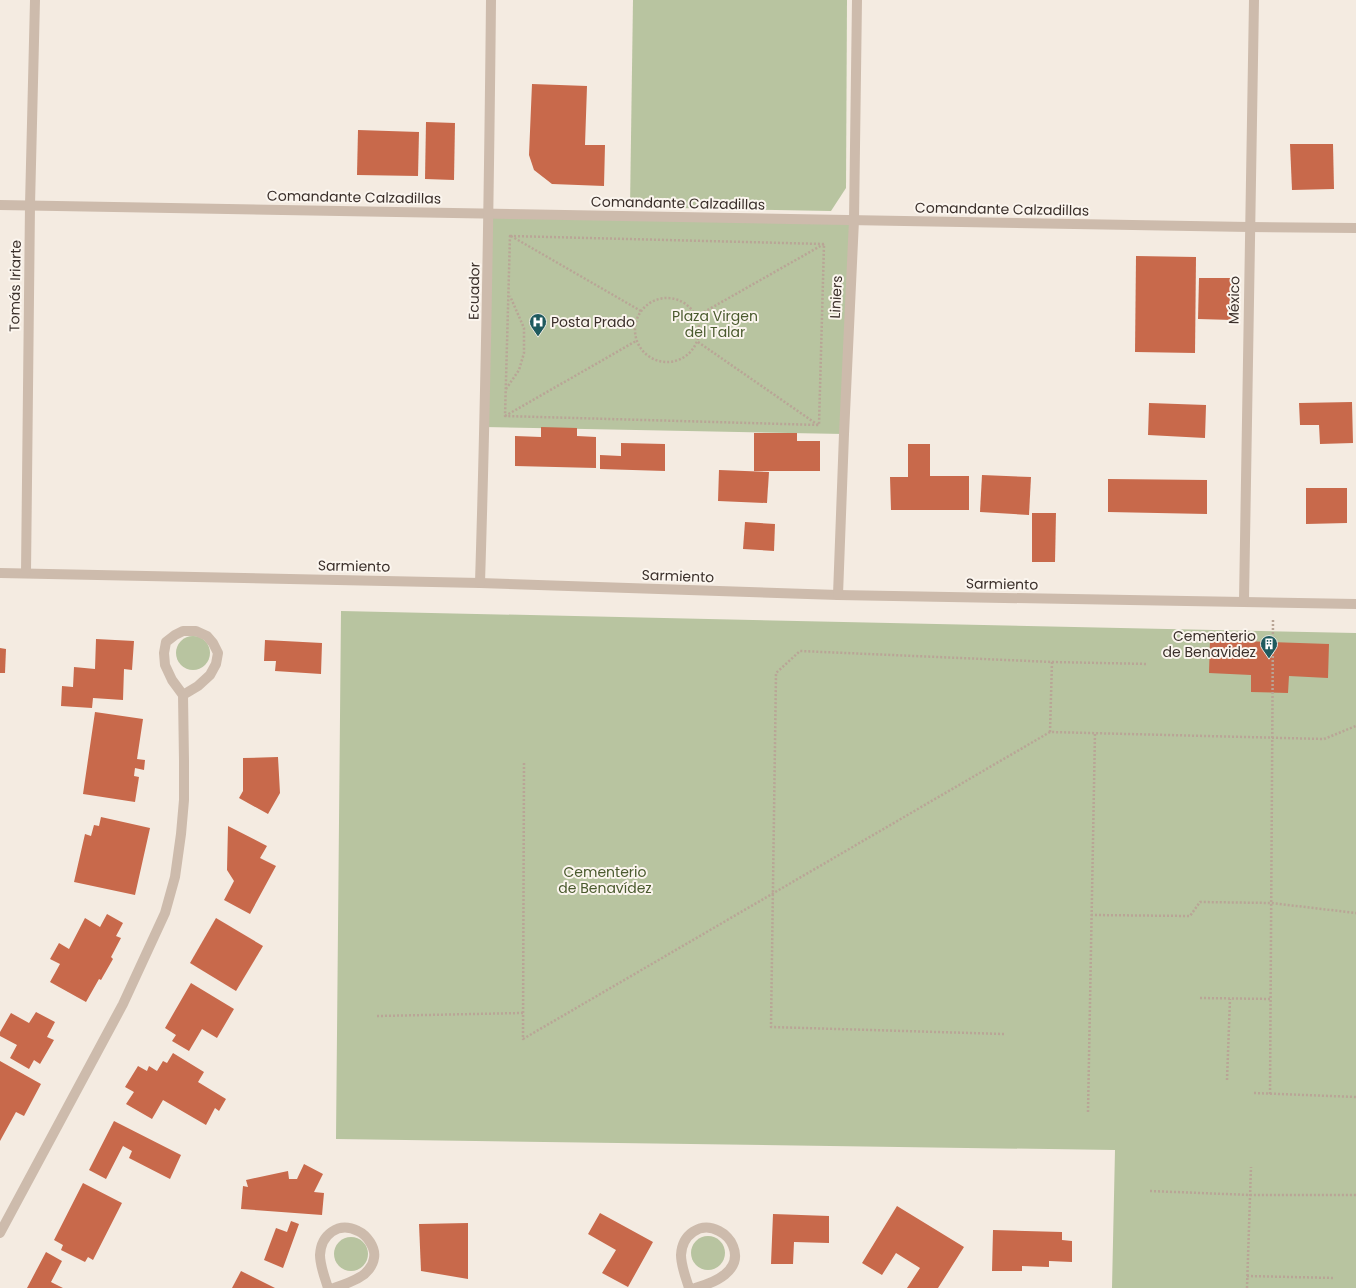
<svg xmlns="http://www.w3.org/2000/svg" width="1356" height="1288" font-family="Poppins,sans-serif">
  <rect width="100%" height="100%" fill="#f4ebe1"/>
  <g fill="#b8c4a0">
    <polygon points="633,0 847,0 846,188 831,211 630,207"/>
    <polygon points="489,213 854,220 844,434 485,427"/>
    <polygon points="341,611 1356,633 1356,1288 1112,1288 1115,1150 336,1139"/>
    <circle cx="193" cy="653" r="17"/>
    <circle cx="708" cy="1253" r="17"/>
    <circle cx="351" cy="1254" r="17"/>
  </g>
  <g fill="#c8694b">
    <polygon points="532,84 587,86 585,145 605,145 604,186 552,184 534,170 529,155"/>
    <polygon points="426,122 455,123 454,180 425,179"/>
    <polygon points="358,130 419,132 418,176 357,175"/>
    <polygon points="1290,144 1333,144 1334,189 1292,190"/>
    <polygon points="1136,256 1196,257 1195,353 1135,352"/>
    <polygon points="1199,278 1233,278 1233,320 1198,319"/>
    <polygon points="1352,402 1353,443 1320,444 1319,425 1300,425 1299,403"/>
    <polygon points="1149,403 1206,405 1205,438 1148,435"/>
    <polygon points="541,427 577,428 577,436 596,437 596,468 515,466 515,436 541,437"/>
    <polygon points="754,433 797,433 797,441 820,441 820,471 754,471"/>
    <polygon points="621,443 665,444 665,471 600,469 600,455 621,456"/>
    <polygon points="908,444 930,444 930,476 969,476 969,510 891,510 890,477 908,477"/>
    <polygon points="719,470 769,472 767,503 718,501"/>
    <polygon points="982,475 1031,477 1029,515 980,512"/>
    <polygon points="1108,479 1207,480 1207,514 1108,512"/>
    <polygon points="1306,488 1347,488 1347,523 1306,524"/>
    <polygon points="1032,513 1056,513 1055,562 1032,562"/>
    <polygon points="745,522 775,524 774,551 743,549"/>
    <polygon points="96,639 134,641 132,670 124,669 123,700 93,698 92,708 61,706 62,686 73,687 74,667 95,669"/>
    <polygon points="265,640 322,643 321,674 275,671 276,661 264,661"/>
    <polygon points="1210,640 1329,644 1328,678 1289,676 1288,693 1251,692 1251,675 1209,673"/>
    <polygon points="0,648 6,649 5,673 0,673"/>
    <polygon points="95,712 143,719 137,759 145,760 144,770 135,768 134,776 139,777 135,802 83,794"/>
    <polygon points="278,757 280,793 268,814 239,798 243,791 243,758"/>
    <polygon points="101,817 150,828 135,895 74,882 85,834 91,836 94,825 99,826"/>
    <polygon points="228,826 267,846 260,858 276,866 250,914 224,900 234,881 227,870"/>
    <polygon points="107,914 123,923 116,936 121,938 111,957 113,959 101,980 99,979 86,1002 50,982 60,964 50,959 59,943 69,949 85,918 100,927"/>
    <polygon points="216,918 263,946 236,991 190,963"/>
    <polygon points="191,983 234,1009 217,1038 202,1029 189,1051 172,1041 176,1035 165,1028"/>
    <polygon points="36,1012 55,1022 47,1037 54,1040 40,1064 34,1060 29,1069 10,1058 17,1045 0,1036 0,1032 11,1013 29,1023"/>
    <polygon points="173,1053 204,1072 198,1082 226,1099 219,1111 215,1108 206,1125 163,1100 152,1119 126,1104 134,1092 125,1087 138,1066 147,1071 149,1066 157,1071 163,1061 167,1063"/>
    <polygon points="0,1061 41,1084 24,1116 16,1112 0,1141"/>
    <polygon points="114,1121 181,1155 170,1179 129,1158 132,1151 123,1146 106,1179 89,1170"/>
    <polygon points="304,1164 323,1174 314,1192 324,1193 322,1215 241,1209 243,1186 248,1187 246,1180 288,1171 289,1179 297,1179"/>
    <polygon points="83,1183 122,1203 93,1260 88,1257 85,1262 61,1250 63,1245 54,1240"/>
    <polygon points="897,1206 964,1247 938,1288 907,1288 920,1268 896,1253 882,1275 862,1263"/>
    <polygon points="600,1213 653,1242 628,1287 602,1273 616,1250 588,1234"/>
    <polygon points="773,1214 829,1216 829,1243 794,1242 793,1264 771,1264"/>
    <polygon points="291,1221 299,1224 283,1268 264,1260 276,1228 287,1232"/>
    <polygon points="468,1223 468,1279 421,1271 419,1224"/>
    <polygon points="993,1230 1062,1232 1062,1240 1072,1241 1072,1262 1049,1261 1049,1267 1022,1266 1022,1271 992,1271"/>
    <polygon points="46,1252 62,1261 51,1282 63,1288 27,1288"/>
    <polygon points="241,1271 275,1288 232,1288"/>
  </g>
  <g fill="none" stroke-linecap="round" stroke-linejoin="round">
    <g stroke="#b9a596" stroke-width="2.5" stroke-dasharray="2 2" stroke-linecap="butt">
      <polygon points="510,236 824,244 819,425 505,416"/>
      <polyline points="511,236 641,311"/>
      <circle cx="667" cy="330" r="32"/>
      <polyline points="697,316 824,244"/>
      <polyline points="698,342 818,425"/>
      <polyline points="506,389 519,370 524,353 524,328 510,296"/>
      <polyline points="505,416 636,341"/>
      <polyline points="1052,662 1148,664"/>
      <polyline points="524,763 523,1039 1050,732 1324,739 1356,726"/>
      <polyline points="1091,915 1190,916 1200,902 1271,903 1356,913"/>
      <polyline points="1200,998 1271,999"/>
      <polyline points="377,1016 523,1013"/>
      <polyline points="1004,1034 771,1027 776,673 800,651 1052,662 1050,732"/>
      <polyline points="1227,1080 1230,999"/>
      <polyline points="1254,1093 1356,1097"/>
      <polyline points="1270,1094 1273,620"/>
      <polyline points="1088,1112 1095,732"/>
      <polyline points="1150,1191 1250,1195 1356,1195"/>
      <polyline points="1247,1276 1335,1278"/>
      <polyline points="1247,1288 1251,1167"/>
    </g>
    <g stroke="#cdbbac" stroke-width="10">
      <polyline points="0,205 1249,227 1356,228"/>
      <polyline points="0,573 480,583 838,595 1356,604"/>
      <polyline points="26,573 30,205 35,0"/>
      <path d="M 480,583 C 486,389 489,195 491,0"/>
      <polyline points="838,595 844,434 854,220 857,0"/>
      <polyline points="1244,601 1254,0"/>
      <polyline points="0,1233 123,1004 165,913 175,877 181,834 184,800 184,761 183,695 172,680 165,665 164,653 166,642 175,635 183,631 196,631 207,636 213,643 218,653 216,664 210,675 198,686 183,695"/>
      <path d="M 328,1288 C 325,1278 320,1266 320,1255 C 321,1235 338,1221 358,1231 C 367,1235 376,1248 374,1258 C 373,1266 366,1274 360,1277 C 352,1282 343,1285 334,1288"/>
      <path d="M 689,1288 C 686,1278 681,1266 681,1255 C 682,1235 700,1221 719,1231 C 725,1234 731,1240 733,1246 C 743,1271 714,1283 695,1288"/>
    </g>
  </g>
  <defs>
    <symbol id="hospital-pin" viewBox="-11 -11 22 30"><path d="M0 17L-7.5 6A9.5 9.5 0 1 1 7.5 6Z" fill="#1f5a5e" stroke="#fbf5ee"/><path d="M-5-5h3v3.5h4V-5h3V5h-3V1.5h-4V5h-3Z" fill="#fff"/></symbol>
    <symbol id="building-pin" viewBox="-11 -11 22 30"><path d="M0 17L-7.5 6A9.5 9.5 0 1 1 7.5 6Z" fill="#1f5a5e" stroke="#fbf5ee"/><path d="M-4-6H4V6H1V3H-1V6H-4ZM-2.5-4.3h1.7v1.8h-1.7ZM.8-4.3h1.7v1.8H.8ZM-2.5-1h1.7V.8h-1.7ZM.8-1h1.7V.8H.8Z" fill="#fff"/></symbol>
  </defs>
  <g fill-rule="evenodd">
    <use href="#hospital-pin" x="528" y="312" width="20" height="27"/>
    <use href="#building-pin" x="1259" y="634" width="20" height="27"/>
  </g>
  <g text-anchor="middle" stroke-width="4" stroke-linejoin="round" paint-order="stroke">
    <g font-size="14" fill="#3b302b" stroke="#fbf5ee">
      <text transform="translate(354 197) rotate(1)" y="5">Comandante Calzadillas</text>
      <text transform="translate(678 203) rotate(1)" y="5">Comandante Calzadillas</text>
      <text transform="translate(1002 209) rotate(1)" y="5">Comandante Calzadillas</text>
      <text transform="translate(15 286) rotate(-89)" y="5">Tomás Iriarte</text>
      <text transform="translate(474 291) rotate(-89)" y="5">Ecuador</text>
      <text transform="translate(836 297) rotate(-87)" y="5">Liniers</text>
      <text transform="translate(1234 300) rotate(-89)" y="5">México</text>
      <text transform="translate(354 566) rotate(1)" y="5">Sarmiento</text>
      <text transform="translate(678 576) rotate(2)" y="5">Sarmiento</text>
      <text transform="translate(1002 584) rotate(1)" y="5">Sarmiento</text>
    </g>
    <g font-size="14" fill="#4a5a2e" stroke="#fbf5ee">
      <text x="715" y="321">Plaza Virgen<tspan x="715" dy="16">del Talar</tspan></text>
      <text x="605" y="877">Cementerio<tspan x="605" dy="16">de Benavídez</tspan></text>
    </g>
    <g font-size="14" fill="#3b302b" stroke="#fbf5ee" text-anchor="start">
      <text x="551" y="327">Posta Prado</text>
      <text x="1256" y="641" text-anchor="end">Cementerio<tspan x="1256" dy="16">de Benavidez</tspan></text>
    </g>
  </g>
</svg>
